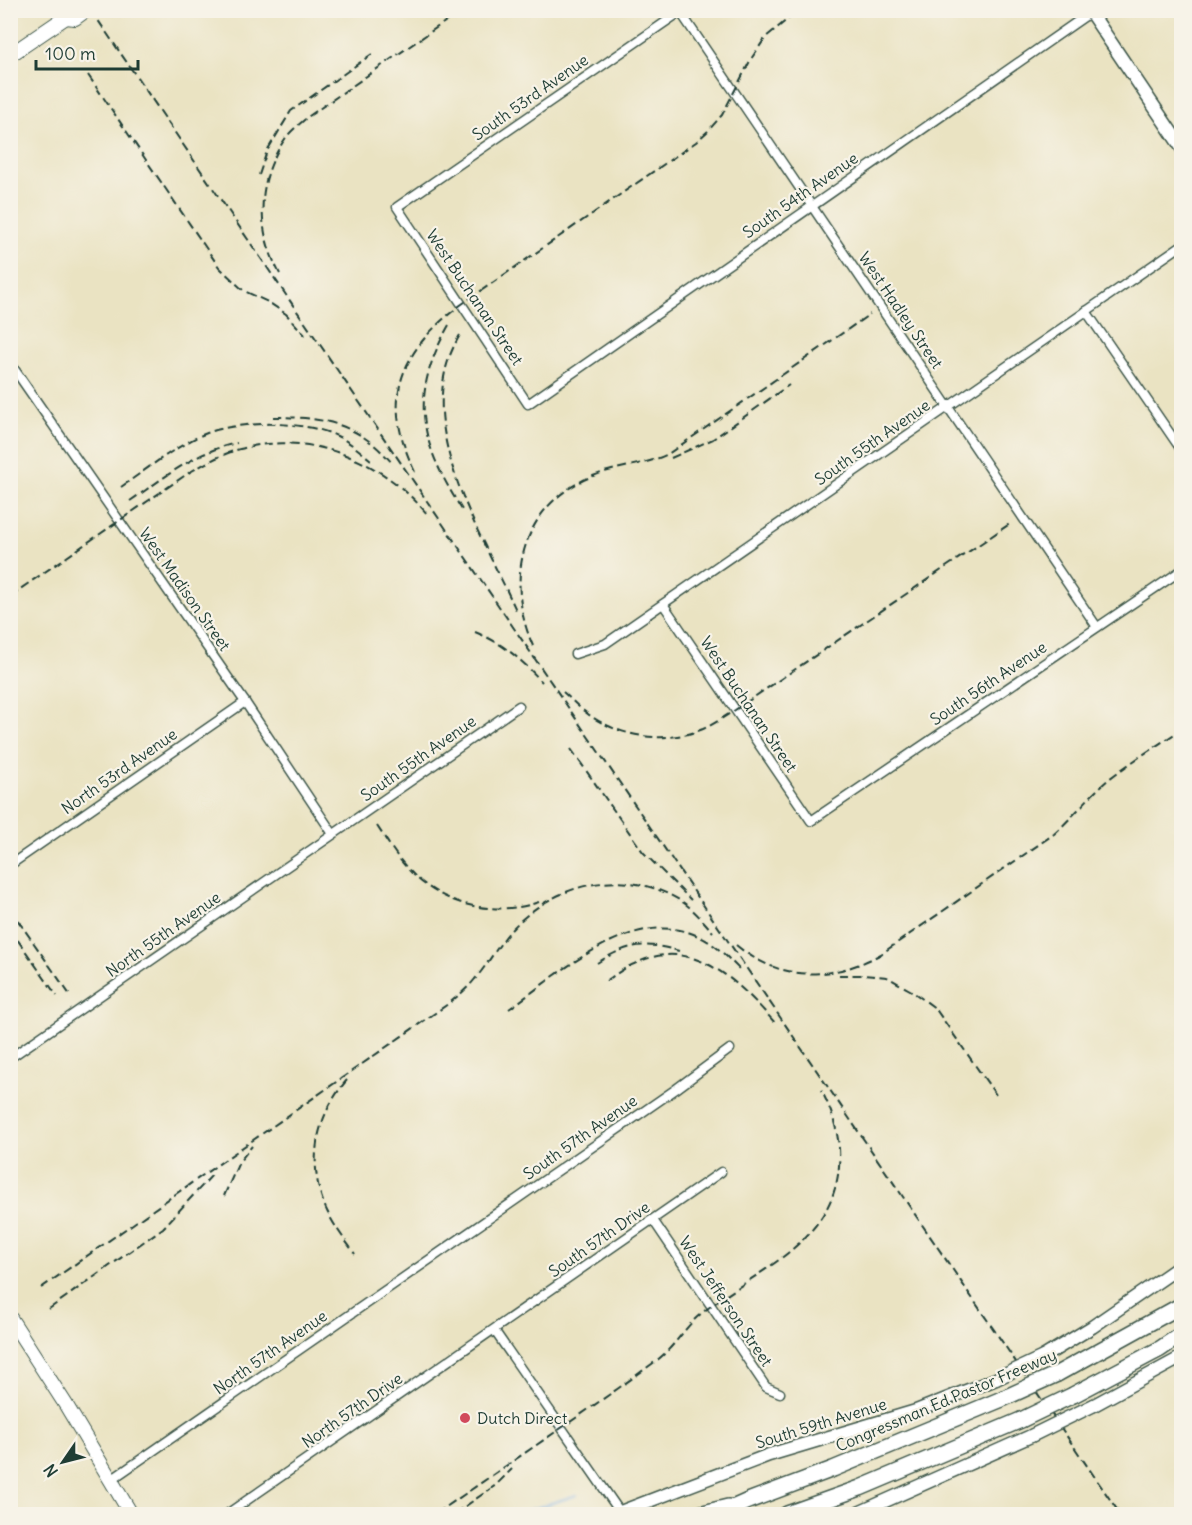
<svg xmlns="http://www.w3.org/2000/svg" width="1192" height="1525" font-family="Delius,sans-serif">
  <rect width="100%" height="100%" fill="#f7f3e8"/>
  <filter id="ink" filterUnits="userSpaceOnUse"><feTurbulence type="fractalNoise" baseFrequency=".0167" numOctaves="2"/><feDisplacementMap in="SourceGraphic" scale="12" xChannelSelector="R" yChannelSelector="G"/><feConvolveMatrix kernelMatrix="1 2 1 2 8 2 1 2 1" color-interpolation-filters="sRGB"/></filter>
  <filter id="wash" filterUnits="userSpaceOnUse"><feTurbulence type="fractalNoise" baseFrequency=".008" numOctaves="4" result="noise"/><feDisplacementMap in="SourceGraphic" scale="24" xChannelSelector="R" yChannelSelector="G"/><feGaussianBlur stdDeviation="1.35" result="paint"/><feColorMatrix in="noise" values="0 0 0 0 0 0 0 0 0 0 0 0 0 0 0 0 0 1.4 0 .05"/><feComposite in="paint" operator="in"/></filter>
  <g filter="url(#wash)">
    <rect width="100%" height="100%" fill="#eae3c2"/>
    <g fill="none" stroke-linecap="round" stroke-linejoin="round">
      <polyline stroke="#76ade5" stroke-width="2" points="517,1514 577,1495"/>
    </g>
  </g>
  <g filter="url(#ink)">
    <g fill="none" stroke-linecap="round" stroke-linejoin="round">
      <defs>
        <g id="minor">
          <polyline points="679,10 1097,627"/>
          <polyline points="680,12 397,207 528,404 1091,12"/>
          <polyline points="1086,311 1182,451"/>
          <polyline points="10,363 245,702 333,834"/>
          <polyline points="663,604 811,821 1182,570"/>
          <polyline points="575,654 605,644 1182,245"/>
          <polyline points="10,865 245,702"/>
          <polyline points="10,1058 519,706"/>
          <polyline points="653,1220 766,1387 780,1393"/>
          <polyline points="494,1330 620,1512"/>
          <polyline points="111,1480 676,1089 730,1049"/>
          <polyline points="227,1514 721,1172"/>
        </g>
        <g id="secondary">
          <polyline points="1089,10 1182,148"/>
          <polyline points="1043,1357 1092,1327 1182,1265"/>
          <polyline points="1094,1405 1182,1357"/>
          <polyline points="615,1514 769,1455 916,1411 996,1379"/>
          <polyline points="856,1514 1031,1436"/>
        </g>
        <g id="primary">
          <polyline points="66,17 75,18 86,10"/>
          <polyline points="10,55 66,17 68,10"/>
          <polyline points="10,1318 66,1405 131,1514"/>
        </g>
        <g id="motorway">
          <polyline points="1057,1374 1182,1305"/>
          <polyline points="1073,1395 1160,1349 1182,1334"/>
          <polyline points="699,1514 728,1507"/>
          <polyline points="719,1514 748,1501 833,1469 1002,1399"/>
          <polyline points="787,1514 860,1488 1021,1420"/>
        </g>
      </defs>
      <use href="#minor" stroke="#3d5649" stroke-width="11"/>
      <use href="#secondary" stroke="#3d5649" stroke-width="15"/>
      <use href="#primary" stroke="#3d5649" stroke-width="16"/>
      <use href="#motorway" stroke="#3d5649" stroke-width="18"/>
      <use href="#minor" stroke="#fff" stroke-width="8"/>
      <use href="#secondary" stroke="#fff" stroke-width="12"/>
      <use href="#primary" stroke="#fff" stroke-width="14"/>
      <use href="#motorway" stroke="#fff" stroke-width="15"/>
      <g stroke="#1f3d34" stroke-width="2" stroke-dasharray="9 4.5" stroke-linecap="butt">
        <polyline points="91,10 1120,1514"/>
        <polyline points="88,75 219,267 244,291 268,302 286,314 305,335"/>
        <polyline points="259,175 267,151 291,111 372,54"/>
        <path d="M 280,274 C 256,230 256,181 285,139 C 291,130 301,123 309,116 L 462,10"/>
        <path d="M 449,325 C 407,399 421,445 464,513"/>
        <path d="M 460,335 C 408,420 480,531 516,610"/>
        <path d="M 273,417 C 325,417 358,423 393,464"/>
        <polyline points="671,458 713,439 789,385"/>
        <path d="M 415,472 C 380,400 399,351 462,304 L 696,142 L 708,131 L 722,115 L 751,59 L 766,37 L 799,10"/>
        <path d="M 121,487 C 147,469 173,448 202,435 C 236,420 304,420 337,436 C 350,442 360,451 371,460"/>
        <path d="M 130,501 C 164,478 196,451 237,443"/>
        <path d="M 10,596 L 190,472 C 206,463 222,454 240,449 C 309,430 383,460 427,514"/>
        <path d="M 475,632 C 503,643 522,660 542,682"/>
        <path d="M 533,646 C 504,580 521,504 593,476 C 617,466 644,466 668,454 L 870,314"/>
        <path d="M 563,692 C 570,698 576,705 584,711 C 616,737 665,745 703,729 C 714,724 724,717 735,710 L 1011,523"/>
        <polyline points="571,749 643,852 691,900"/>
        <path d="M 377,826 C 387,841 397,858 410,871 C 442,906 495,917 539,902"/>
        <polyline points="10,909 70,995"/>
        <polyline points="10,929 57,996"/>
        <path d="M 736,945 C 780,982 832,981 881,954 L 1054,834 C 1073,817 1089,796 1109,779 C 1132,761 1158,745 1182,729"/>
        <path d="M 597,963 C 627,944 644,941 679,951"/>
        <polyline points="839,975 863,975 887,977 910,990 935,1008 996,1095"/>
        <path d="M 606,981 C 615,975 624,968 634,964 C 695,934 740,984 777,1025"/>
        <path d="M 509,1009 C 562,972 640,898 709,942 C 721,950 730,960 740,970"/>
        <path d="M 347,1080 C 315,1117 306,1166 327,1211 C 334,1226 345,1240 355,1254"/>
        <polyline points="224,1196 239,1162 252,1146"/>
        <path d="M 41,1288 L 448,1004 C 458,996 467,989 475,979 C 489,963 499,943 513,928 C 558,881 629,866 684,903 C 695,911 704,922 713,932"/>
        <polyline points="49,1309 163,1228 213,1174"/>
        <path d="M 436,1514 C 509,1463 584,1414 656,1361 C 675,1347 685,1326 703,1312 C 745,1279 801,1256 827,1208 C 847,1170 841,1127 821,1090"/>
        <polyline points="454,1514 496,1485 512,1469"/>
      </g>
      <defs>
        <g id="secondary-bridge">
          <polyline points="996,1379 1043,1357"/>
          <polyline points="1031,1436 1094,1405"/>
        </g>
        <g id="motorway-bridge">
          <polyline points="1002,1399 1057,1374"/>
          <polyline points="1021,1420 1073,1395"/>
        </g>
      </defs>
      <use href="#secondary-bridge" stroke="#3d5649" stroke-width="15" stroke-linecap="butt"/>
      <use href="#motorway-bridge" stroke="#3d5649" stroke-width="18" stroke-linecap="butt"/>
      <use href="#secondary-bridge" stroke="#fff" stroke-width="12"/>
      <use href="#motorway-bridge" stroke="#fff" stroke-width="15"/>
    </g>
  </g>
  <circle fill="#d1495b" stroke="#f7f3e8" stroke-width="2" cx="465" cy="1418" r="6"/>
  <g text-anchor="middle" stroke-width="4.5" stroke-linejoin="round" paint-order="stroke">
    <g font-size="16" fill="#1f3d34" stroke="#f7f3e8">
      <text transform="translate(530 97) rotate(-35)" y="6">South 53rd Avenue</text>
      <text transform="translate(800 195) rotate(-35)" y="6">South 54th Avenue</text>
      <text transform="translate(475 297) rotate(56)" y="6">West Buchanan Street</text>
      <text transform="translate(901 310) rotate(56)" y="6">West Hadley Street</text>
      <text transform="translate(872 442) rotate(-35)" y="6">South 55th Avenue</text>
      <text transform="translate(185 589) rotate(55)" y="6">West Madison Street</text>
      <text transform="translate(988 683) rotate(-34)" y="6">South 56th Avenue</text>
      <text transform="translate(749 704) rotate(56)" y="6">West Buchanan Street</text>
      <text transform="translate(418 758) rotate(-35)" y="6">South 55th Avenue</text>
      <text transform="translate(119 771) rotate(-35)" y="6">North 53rd Avenue</text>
      <text transform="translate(163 934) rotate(-35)" y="6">North 55th Avenue</text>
      <text transform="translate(580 1137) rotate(-35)" y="6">South 57th Avenue</text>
      <text transform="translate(599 1239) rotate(-35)" y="6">South 57th Drive</text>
      <text transform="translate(726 1301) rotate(56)" y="6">West Jefferson Street</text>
      <text transform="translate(270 1352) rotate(-35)" y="6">North 57th Avenue</text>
      <text transform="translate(946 1400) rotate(-23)" y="6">Congressman Ed Pastor Freeway</text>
      <text transform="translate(352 1410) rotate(-35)" y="6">North 57th Drive</text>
      <text transform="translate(821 1423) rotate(-17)" y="6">South 59th Avenue</text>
    </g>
    <g font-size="16" fill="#1f3d34" stroke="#f7f3e8" text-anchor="start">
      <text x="477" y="1424">Dutch Direct</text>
    </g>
  </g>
  <rect width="1192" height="1525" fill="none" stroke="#f7f3e8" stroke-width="36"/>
  <g transform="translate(63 1462) rotate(235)" stroke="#f7f3e8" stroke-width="4.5" paint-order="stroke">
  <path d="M0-4.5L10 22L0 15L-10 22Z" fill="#1f3d34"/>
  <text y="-9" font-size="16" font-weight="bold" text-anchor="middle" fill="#1f3d34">N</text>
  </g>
  <path d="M36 60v9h102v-9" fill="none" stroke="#1f3d34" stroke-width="3"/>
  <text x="45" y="60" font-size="18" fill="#1f3d34" stroke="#f7f3e8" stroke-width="4.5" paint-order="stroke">100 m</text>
</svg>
